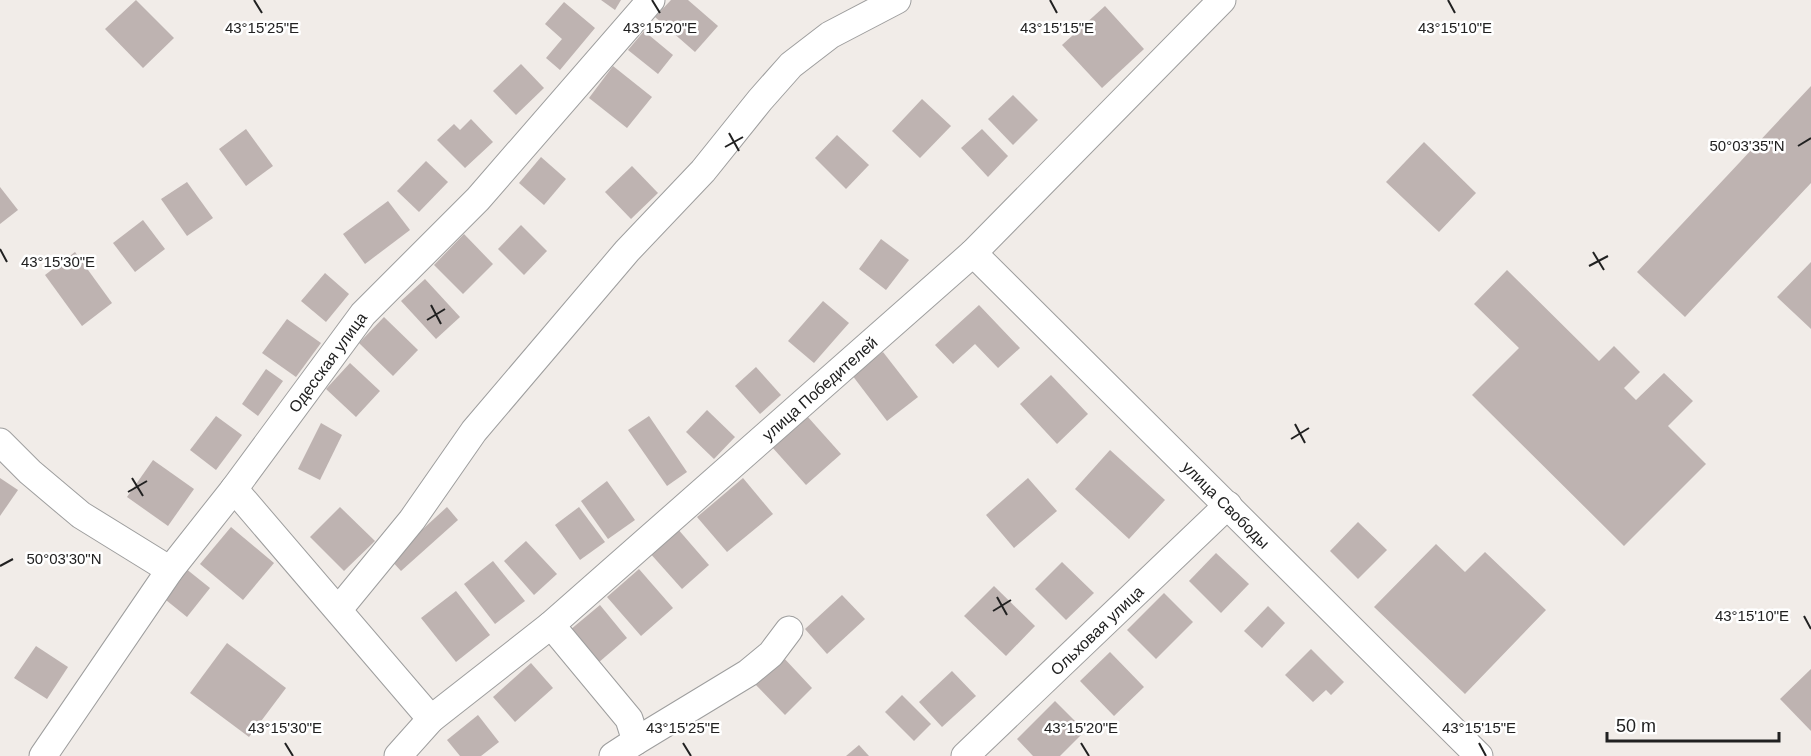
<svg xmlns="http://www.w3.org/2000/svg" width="1811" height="756" font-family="Helvetica,sans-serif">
  <rect width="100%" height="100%" fill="#f1ece8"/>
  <g fill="#beb3b1">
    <polygon points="136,0 174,38 143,68 105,29"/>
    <polygon points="601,0 621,0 615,10"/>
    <polygon points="671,0 688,0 718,26 695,52 655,17"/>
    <polygon points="564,2 595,28 560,70 546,58 562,39 545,24"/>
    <polygon points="1105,6 1144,49 1102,88 1062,45"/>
    <polygon points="644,31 673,55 658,74 628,50"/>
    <polygon points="521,64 544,88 516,115 493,91"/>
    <polygon points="613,66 652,97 627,128 589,98"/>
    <polygon points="1811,86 1811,183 1685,317 1637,272"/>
    <polygon points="1013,95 1038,120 1013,145 988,119"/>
    <polygon points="922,99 951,126 920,158 892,131"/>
    <polygon points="471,119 493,142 465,168 437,140 454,124 460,130"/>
    <polygon points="246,129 273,166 246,186 219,149"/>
    <polygon points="982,129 1008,156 988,177 961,148"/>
    <polygon points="837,135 869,165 846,189 815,158"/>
    <polygon points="1424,142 1476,193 1439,232 1386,182"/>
    <polygon points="541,157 566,179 544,205 519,183"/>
    <polygon points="426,161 448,182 419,212 397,191"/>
    <polygon points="632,166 658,193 631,219 605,192"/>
    <polygon points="187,182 213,218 187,236 161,199"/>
    <polygon points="0,187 18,210 0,224"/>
    <polygon points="388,201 410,230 365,264 343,234"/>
    <polygon points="143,220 165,249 135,272 113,243"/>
    <polygon points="521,225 547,251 524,275 498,249"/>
    <polygon points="464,234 493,264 463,294 434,265"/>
    <polygon points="881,239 909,260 886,290 859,269"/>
    <polygon points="75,252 112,303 82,326 45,275"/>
    <polygon points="1811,262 1811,329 1777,297"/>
    <polygon points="1507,270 1599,361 1614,346 1640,372 1624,388 1636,400 1664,373 1693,401 1668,426 1706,464 1624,546 1472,395 1519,348 1474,304"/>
    <polygon points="325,273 349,294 326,322 301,301"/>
    <polygon points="425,279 460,317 436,339 401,301"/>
    <polygon points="823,301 849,323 814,363 788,341"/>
    <polygon points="979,305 1020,348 998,368 975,344 953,364 935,345"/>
    <polygon points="384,317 418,350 393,376 359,343"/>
    <polygon points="287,319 321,343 296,377 262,353"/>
    <polygon points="883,352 918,397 887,421 852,375"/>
    <polygon points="350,363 380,391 356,417 326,389"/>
    <polygon points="756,367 781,395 760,414 735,386"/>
    <polygon points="266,369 283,381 258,416 242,404"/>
    <polygon points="1051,375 1088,414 1057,444 1020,404"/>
    <polygon points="707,410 735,437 714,459 686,432"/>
    <polygon points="216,416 242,435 216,470 190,450"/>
    <polygon points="649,416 687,472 667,486 628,430"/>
    <polygon points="807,416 841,454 806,485 772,447"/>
    <polygon points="321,423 342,435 320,480 298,469"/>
    <polygon points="1110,450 1165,500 1129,539 1075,489"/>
    <polygon points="153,460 194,489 168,526 127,497"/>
    <polygon points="0,478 18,490 0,516"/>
    <polygon points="743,478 773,514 727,552 697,517"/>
    <polygon points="1028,478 1057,511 1014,548 986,515"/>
    <polygon points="607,481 635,520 608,539 581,501"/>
    <polygon points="340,507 375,541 344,571 310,537"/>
    <polygon points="447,507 458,520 401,571 390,559"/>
    <polygon points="579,507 605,542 580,560 555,525"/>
    <polygon points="1358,522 1387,550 1358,579 1330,551"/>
    <polygon points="231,527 274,563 243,600 200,564"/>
    <polygon points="677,528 709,565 682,589 649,552"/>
    <polygon points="526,541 557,574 534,595 504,561"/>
    <polygon points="1436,544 1465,572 1485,552 1546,610 1465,694 1374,607"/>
    <polygon points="1216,553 1249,584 1221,613 1189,581"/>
    <polygon points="493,561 525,601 495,624 464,584"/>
    <polygon points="1062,562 1094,593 1066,620 1035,589"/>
    <polygon points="185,568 210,588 187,617 161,596"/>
    <polygon points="639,569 673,608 641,636 607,597"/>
    <polygon points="994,586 1035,626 1006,656 964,616"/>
    <polygon points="456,591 490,635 456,662 421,618"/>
    <polygon points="1164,593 1193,622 1156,659 1127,630"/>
    <polygon points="842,595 865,619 827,654 805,629"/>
    <polygon points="600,605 627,638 598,663 570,630"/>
    <polygon points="1268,606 1285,623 1262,648 1244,631"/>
    <polygon points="227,643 286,688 249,737 190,693"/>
    <polygon points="36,646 68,667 47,699 14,678"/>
    <polygon points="1311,649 1344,682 1331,695 1326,690 1313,702 1285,675"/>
    <polygon points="1110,652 1144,687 1114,716 1080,681"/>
    <polygon points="782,656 812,688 785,715 754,683"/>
    <polygon points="531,663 553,688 515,722 493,697"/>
    <polygon points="1811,669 1811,731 1780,699"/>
    <polygon points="952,671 976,696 942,727 919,702"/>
    <polygon points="902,695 931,724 914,741 885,712"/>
    <polygon points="1055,701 1085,731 1060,756 1033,756 1017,739"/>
    <polygon points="478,715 499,742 481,756 460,756 447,740"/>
    <polygon points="859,745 869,756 846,756"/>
  </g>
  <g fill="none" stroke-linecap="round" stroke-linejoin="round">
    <defs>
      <g id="minor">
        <path id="s1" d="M 973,253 L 1479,756"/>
        <polyline points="0,442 30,472 81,515 170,570"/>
        <polyline points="234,489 431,719"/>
        <polyline points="339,609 412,520 474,431 627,251 703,171 760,100 791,65 830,35 897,0"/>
        <polyline points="551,625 629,719 636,741 613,756"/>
        <polyline points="636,741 748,673 771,654 789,630"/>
        <path id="s2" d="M 43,756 L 170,570 L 234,489 L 363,314 L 478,199 L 651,0"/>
        <path id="s3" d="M 398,756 L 431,719 L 551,625 L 973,253 L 1222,0"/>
        <path id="s4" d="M 965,756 L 1228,505"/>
      </g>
    </defs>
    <use href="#minor" stroke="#9e9e9e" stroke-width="29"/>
    <use href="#minor" stroke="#fff" stroke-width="27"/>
  </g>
  <path fill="none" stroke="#212121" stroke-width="2" d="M 254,0 L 262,13M 652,0 L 660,13M 1050,0 L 1057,13M 1448,0 L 1455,13M 729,133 L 739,151M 1798,146 L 1811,138M 725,147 L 743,137M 0,249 L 7,262M 1593,252 L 1604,270M 1589,266 L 1608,256M 431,305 L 441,324M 427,320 L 445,309M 1295,424 L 1305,443M 1291,439 L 1309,428M 132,478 L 143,496M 128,492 L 147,481M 0,566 L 13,559M 997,597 L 1007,615M 993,611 L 1011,600M 1804,616 L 1811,629M 285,743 L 293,756M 683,743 L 691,756M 1081,743 L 1089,756M 1479,743 L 1486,756"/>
  <g text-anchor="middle" stroke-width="5" stroke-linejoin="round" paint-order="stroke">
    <g font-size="16" fill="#212121" stroke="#fff">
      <text dy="6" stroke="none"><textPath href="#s2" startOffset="486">Одесская улица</textPath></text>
      <text dy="6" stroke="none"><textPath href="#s3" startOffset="560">улица Победителей</textPath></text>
      <text dy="6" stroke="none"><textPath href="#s1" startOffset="357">улица Свободы</textPath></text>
      <text dy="6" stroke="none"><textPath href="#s4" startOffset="182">Ольховая улица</textPath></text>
    </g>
  </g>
  <g font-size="15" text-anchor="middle" fill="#212121" stroke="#fff" stroke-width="5" stroke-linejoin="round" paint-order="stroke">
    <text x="262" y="33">43°15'25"E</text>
    <text x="660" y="33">43°15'20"E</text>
    <text x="1057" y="33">43°15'15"E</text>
    <text x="1455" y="33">43°15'10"E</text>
    <text x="1747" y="151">50°03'35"N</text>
    <text x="58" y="267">43°15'30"E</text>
    <text x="64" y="564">50°03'30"N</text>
    <text x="1752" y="621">43°15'10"E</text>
    <text x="285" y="733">43°15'30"E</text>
    <text x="683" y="733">43°15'25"E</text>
    <text x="1081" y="733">43°15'20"E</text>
    <text x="1479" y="733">43°15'15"E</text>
  </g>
  <path d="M1607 732v9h172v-9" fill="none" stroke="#212121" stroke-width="3"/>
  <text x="1616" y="732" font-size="18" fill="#212121" stroke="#ffffff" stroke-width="4.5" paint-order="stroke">50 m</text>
</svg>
